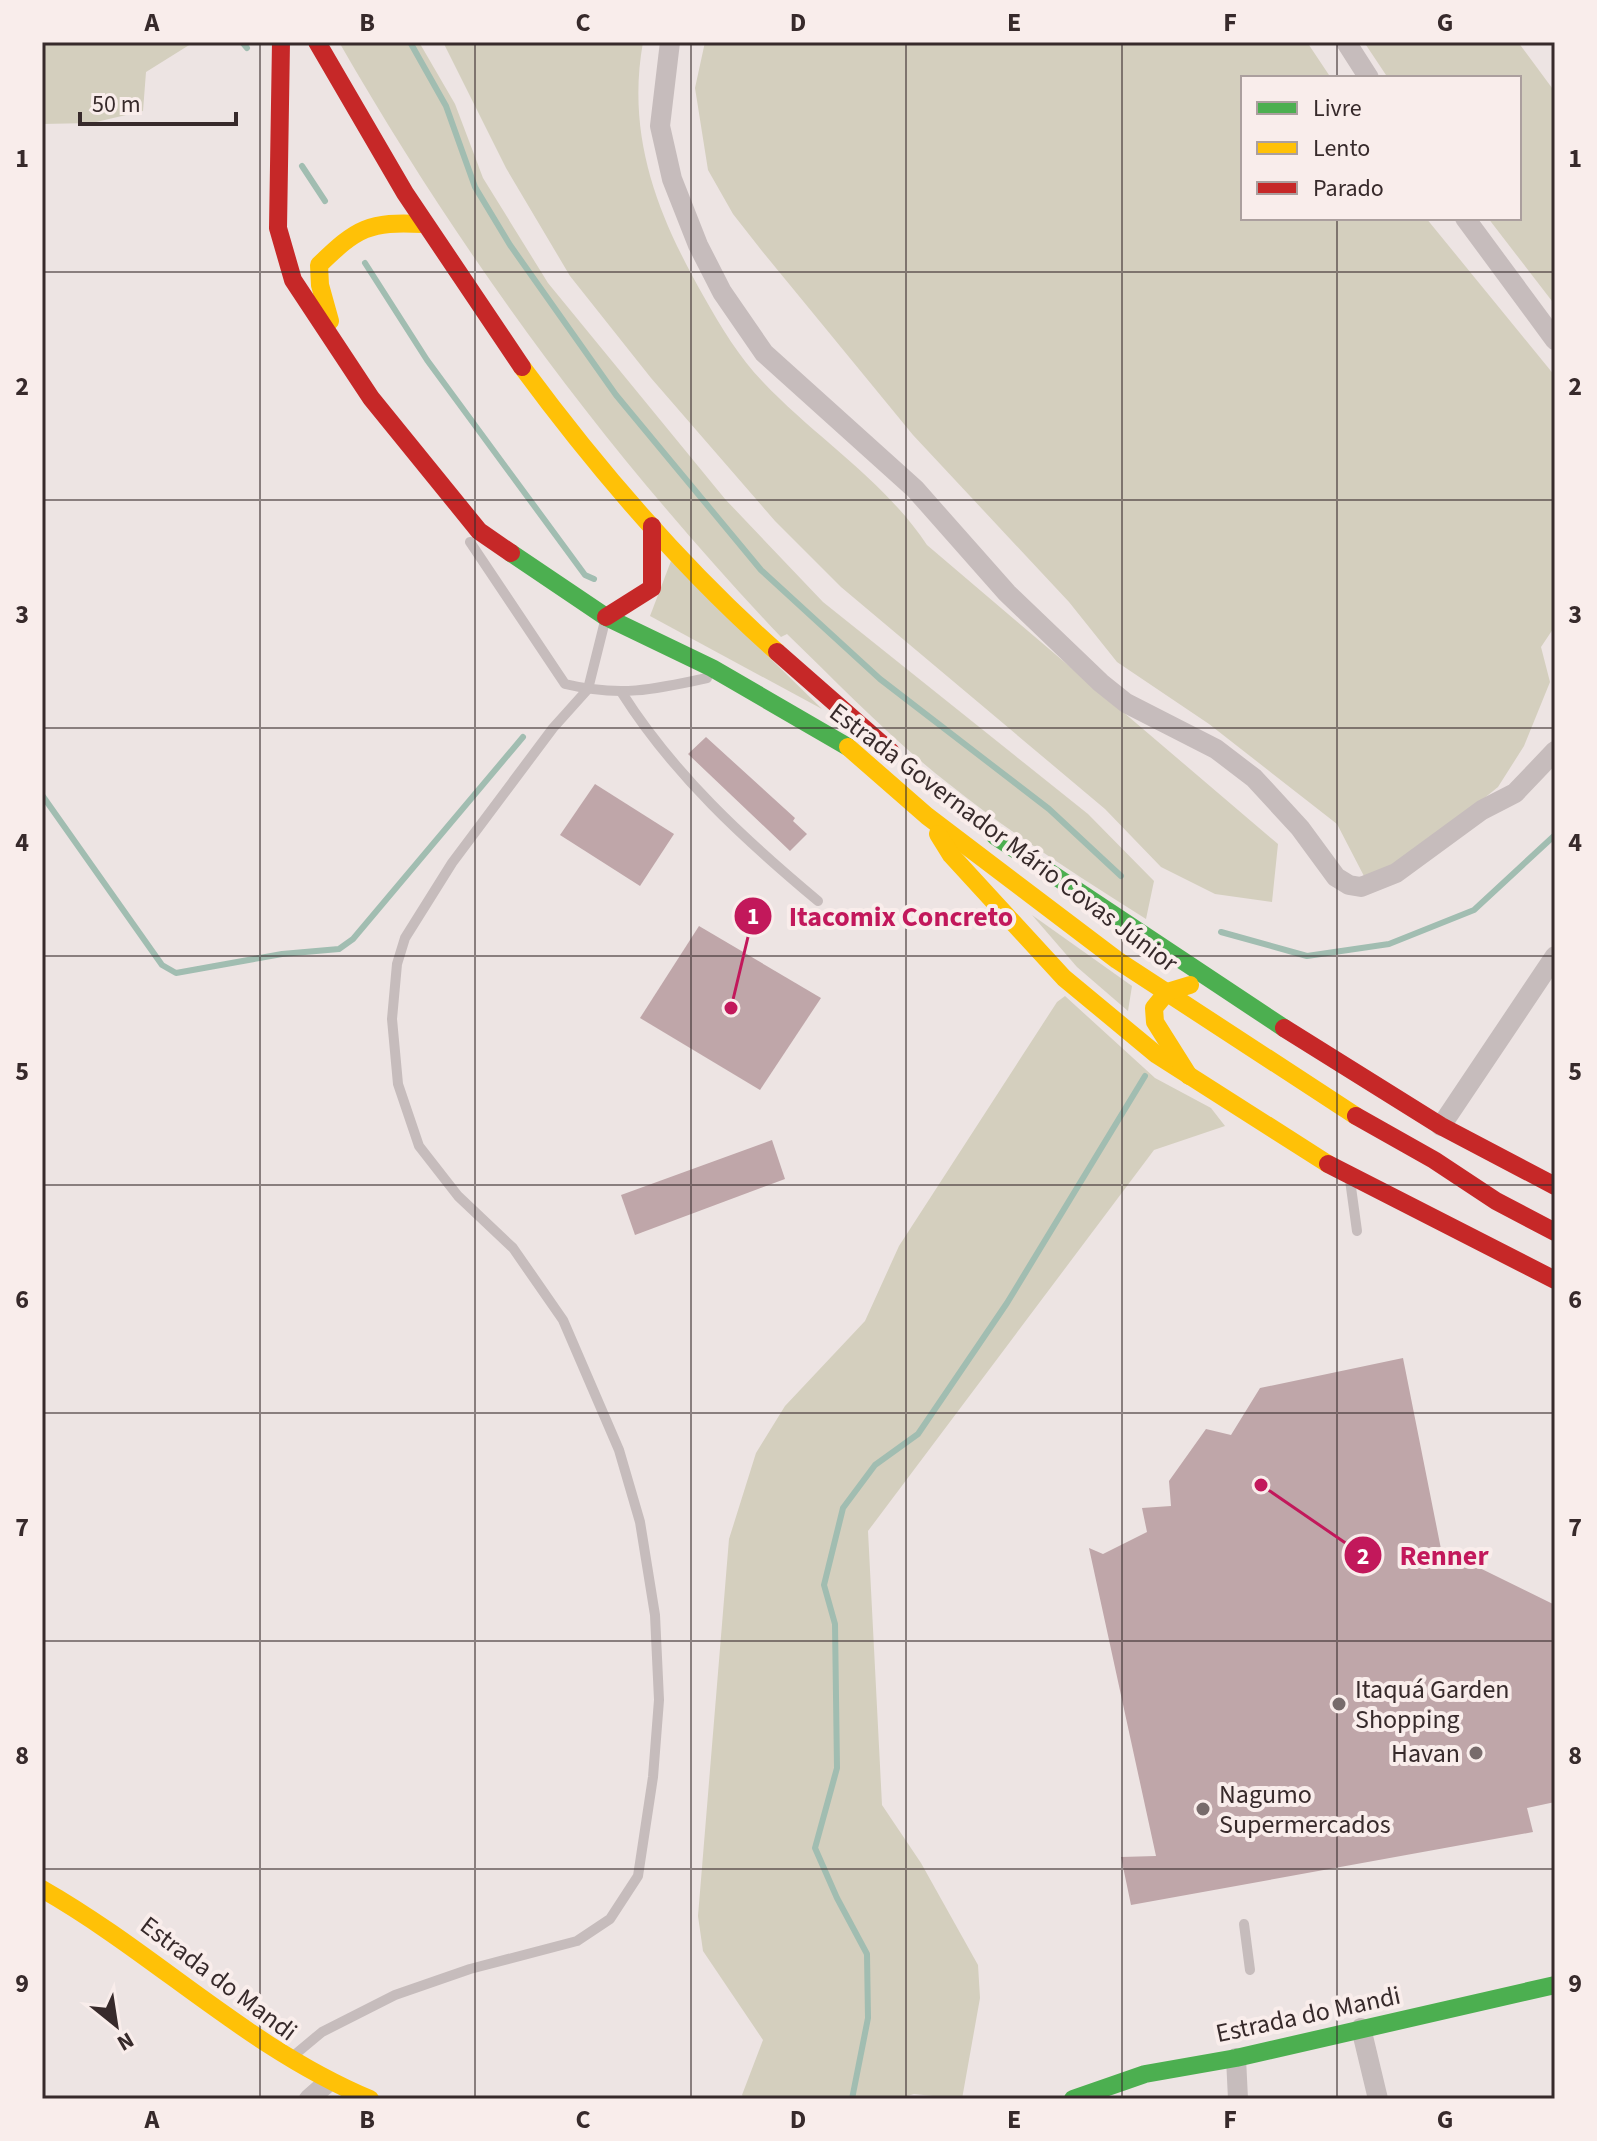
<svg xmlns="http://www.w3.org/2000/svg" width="1597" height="2141" font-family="'Source Sans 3',sans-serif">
  <rect width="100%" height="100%" fill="#ede4e3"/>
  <g fill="#d4cfbe">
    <polygon points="42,42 194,42 146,72 143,111 92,123 42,124"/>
    <path d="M 339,42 L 419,42 L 455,104 L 483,178 L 548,283 L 725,499 L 823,602 L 1088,814 L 1154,881 L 1146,919 C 1079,876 1011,834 949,784 C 891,739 840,685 787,634 L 781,637 C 607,453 465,261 339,42 Z"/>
    <path d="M 443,42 L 643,42 C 626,137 658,216 704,297 C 721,327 739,357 763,382 C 816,438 884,480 927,545 L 1278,844 L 1272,902 L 1215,894 L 1161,867 L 1105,809 L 841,587 L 775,521 L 651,378 L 570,276 L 506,168 Z"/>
    <polygon points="705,42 1307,42 1331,78 1243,78 1243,218 1426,218 1555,376 1555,626 1541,647 1550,682 1524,746 1498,787 1398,868 1365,878 1337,824 1209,724 1117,662 1069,602 913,435 762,251 733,214 708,170 695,88"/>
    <polygon points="1364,42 1518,42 1555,92 1555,305 1488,218 1519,218 1519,78 1388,78"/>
    <polygon points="671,561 822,709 650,616"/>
    <polygon points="1032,915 1132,986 1128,1011 1077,967"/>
    <polygon points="1065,996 1155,1078 1211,1108 1225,1126 1154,1150 868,1531 882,1805 921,1863 978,1965 980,1998 962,2099 914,2094 897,2099 745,2099 742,2095 763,2040 703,1951 698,1916 729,1539 756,1453 785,1406 865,1321 899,1246 1057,1002"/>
  </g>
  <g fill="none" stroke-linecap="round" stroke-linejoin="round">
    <g stroke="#a1bdb1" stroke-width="6">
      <polyline points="242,42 247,48"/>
      <polyline points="410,42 446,106 475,187 510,245 616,395 761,570 880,679 1049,809 1121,876"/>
      <polyline points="302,166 325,201"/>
      <polyline points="365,263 427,360 585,575 594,579"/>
      <polyline points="42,795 162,965 176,973 282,954 339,949 353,939 523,737"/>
      <polyline points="1221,932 1307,956 1389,944 1474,910 1555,835"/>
      <polyline points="852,2099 868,2018 867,1954 837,1898 815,1848 837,1768 835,1624 824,1585 843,1508 875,1465 918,1434 1007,1303 1145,1076"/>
    </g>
  </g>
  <g fill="#bfa6a9">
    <polygon points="706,737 795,818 793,821 807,834 790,851 688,754"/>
    <polygon points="595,784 674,834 640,886 560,835"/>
    <polygon points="699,926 821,998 760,1090 640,1018"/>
    <polygon points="772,1140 785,1179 635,1235 621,1195"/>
    <polygon points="1403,1358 1441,1549 1555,1605 1555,1802 1527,1808 1533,1832 1131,1905 1121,1857 1156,1856 1089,1548 1103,1554 1147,1532 1142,1508 1171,1506 1169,1481 1206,1429 1231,1435 1260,1388"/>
  </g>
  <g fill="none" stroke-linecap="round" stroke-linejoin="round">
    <g stroke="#c6bcbc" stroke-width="10">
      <path d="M 470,542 L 565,684 C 619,697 653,690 707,678"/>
      <path d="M 622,693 C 674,775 744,839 818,901"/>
      <polyline points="1350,1180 1357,1231"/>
      <polyline points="1244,1924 1250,1970"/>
      <polyline points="292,2057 322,2032 395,1995 470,1969 577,1941 610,1919 638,1876 653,1777 659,1700 655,1615 640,1522 619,1450 563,1320 513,1248 458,1196 419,1146 398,1084 392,1019 397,964 405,938 452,863 553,728 588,689 604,625"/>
    </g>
    <g stroke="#c6bcbc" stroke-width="20">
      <polyline points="670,42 660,126 672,179 698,245 722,292 764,353 915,489 1007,593 1101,683 1126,703 1216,749 1254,778 1300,828 1336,877 1349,885 1361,887 1396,873 1482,810 1515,793 1555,751"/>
      <polyline points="1346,42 1369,78"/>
      <polyline points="1465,218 1555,340"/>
      <polyline points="1441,1126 1555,956"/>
      <polyline points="1361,2028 1378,2099"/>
      <polyline points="1236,2058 1238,2099"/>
      <polyline points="309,2099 326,2084"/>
    </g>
    <g stroke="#4caf50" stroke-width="18">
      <polyline points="511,553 606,617 712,668 848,747"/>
      <polyline points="995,836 1284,1028"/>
      <polyline points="1073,2099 1145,2074 1236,2058 1555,1985"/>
    </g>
    <g stroke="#ffc107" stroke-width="18">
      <path d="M 330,321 L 320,285 L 319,265 C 357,228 369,221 423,224"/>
      <path d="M 522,367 C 598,470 681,567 777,652"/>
      <polyline points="848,747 927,816 1117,960 1356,1116"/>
      <polyline points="938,834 951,855 1064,978 1157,1055 1328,1164"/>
      <polyline points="1189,1076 1155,1022 1154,1008 1167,992 1190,985"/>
      <path d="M 42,1889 C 156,1954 248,2048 370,2099"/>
    </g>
    <g stroke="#c62828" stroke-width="18">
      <polyline points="281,42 278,228 293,280 371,398 479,531 511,553"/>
      <polyline points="317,42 405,193 522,367"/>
      <polyline points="606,617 652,588 652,526"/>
      <polyline points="777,652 891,752"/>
      <polyline points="1284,1028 1441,1126 1555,1186"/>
      <polyline points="1356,1116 1434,1160 1496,1201 1555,1232"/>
      <polyline points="1328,1164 1555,1280"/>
    </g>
  </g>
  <path fill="none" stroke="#372a2b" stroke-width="2" stroke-opacity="0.55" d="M 260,42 L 260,2099M 475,42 L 475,2099M 691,42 L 691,2099M 906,42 L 906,2099M 1122,42 L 1122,2099M 1337,42 L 1337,78M 1337,218 L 1337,2099M 42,272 L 1555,272M 42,500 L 1555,500M 42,728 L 1555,728M 42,956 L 1555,956M 42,1185 L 1555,1185M 42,1413 L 1555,1413M 42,1641 L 1555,1641M 42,1869 L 1555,1869"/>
  <g fill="#776b6b" stroke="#f9edeb" stroke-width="3">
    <circle cx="1339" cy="1704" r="8"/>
    <circle cx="1476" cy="1753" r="8"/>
    <circle cx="1203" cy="1809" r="8"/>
  </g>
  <g text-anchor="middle" stroke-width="8" stroke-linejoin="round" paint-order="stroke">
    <g font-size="26" fill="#372a2b" stroke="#f9edeb">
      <text transform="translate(1004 837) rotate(37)" y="9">Estrada Governador Mário Covas Júnior</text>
      <text transform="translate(219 1978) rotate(37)" y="9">Estrada do Mandi</text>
      <text transform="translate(1308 2014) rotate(-12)" y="9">Estrada do Mandi</text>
    </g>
    <g font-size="26" fill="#372a2b" stroke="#f9edeb" text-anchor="start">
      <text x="1355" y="1698">Itaquá Garden<tspan x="1355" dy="30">Shopping</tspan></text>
      <text x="1460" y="1762" text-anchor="end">Havan</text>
      <text x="1219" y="1803">Nagumo<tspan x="1219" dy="30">Supermercados</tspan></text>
    </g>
  </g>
  <path fill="none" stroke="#c2185b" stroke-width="3" d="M731 1008L753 916M1261 1485L1363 1555"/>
  <g fill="#c2185b" stroke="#f9edeb" stroke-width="3">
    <circle cx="731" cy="1008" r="8"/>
    <circle cx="1261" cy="1485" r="8"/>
    <circle cx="753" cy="916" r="20"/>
    <circle cx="1363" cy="1555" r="20"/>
  </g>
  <g font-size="24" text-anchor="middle" font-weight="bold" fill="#fff">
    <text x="753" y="924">1</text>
    <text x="1363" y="1564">2</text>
  </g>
  <g font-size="28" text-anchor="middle" font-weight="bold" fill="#c2185b" stroke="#f9edeb" stroke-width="8" stroke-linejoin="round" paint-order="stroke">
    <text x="901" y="926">Itacomix Concreto</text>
    <text x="1444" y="1565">Renner</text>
  </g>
  <rect width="1597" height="2141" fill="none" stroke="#f9edeb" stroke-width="88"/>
  <rect x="1241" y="76" width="280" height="144" fill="#f9edeb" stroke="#ab9f9e" stroke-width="2"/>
  <rect x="1257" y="102" width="40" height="12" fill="#4caf50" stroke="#ab9f9e" stroke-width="2"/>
  <text x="1313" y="116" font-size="24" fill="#372a2b">Livre</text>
  <rect x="1257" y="142" width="40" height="12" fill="#ffc107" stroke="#ab9f9e" stroke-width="2"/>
  <text x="1313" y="156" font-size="24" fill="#372a2b">Lento</text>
  <rect x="1257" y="182" width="40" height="12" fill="#c62828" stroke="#ab9f9e" stroke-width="2"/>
  <text x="1313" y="196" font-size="24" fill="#372a2b">Parado</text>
  <g transform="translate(116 2025) rotate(150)" stroke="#f9edeb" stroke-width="6" paint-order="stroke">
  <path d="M0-6L14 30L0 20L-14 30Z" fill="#372a2b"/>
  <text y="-12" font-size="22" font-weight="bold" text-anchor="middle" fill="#372a2b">N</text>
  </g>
  <path d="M80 112v12h156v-12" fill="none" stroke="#372a2b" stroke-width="4"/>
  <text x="92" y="112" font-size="24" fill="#372a2b" stroke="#f9edeb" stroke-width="6" paint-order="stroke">50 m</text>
  <rect x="44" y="44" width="1509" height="2053" fill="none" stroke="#372a2b" stroke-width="3"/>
  <g font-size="26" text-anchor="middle" font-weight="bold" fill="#372a2b">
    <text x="152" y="31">A</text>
    <text x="367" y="31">B</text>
    <text x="583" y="31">C</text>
    <text x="798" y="31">D</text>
    <text x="1014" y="31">E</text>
    <text x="1230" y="31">F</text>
    <text x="1445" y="31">G</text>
    <text x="22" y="167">1</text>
    <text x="1575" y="167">1</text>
    <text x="22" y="395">2</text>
    <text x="1575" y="395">2</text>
    <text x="22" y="623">3</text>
    <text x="1575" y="623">3</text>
    <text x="22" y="851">4</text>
    <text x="1575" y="851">4</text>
    <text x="22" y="1080">5</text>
    <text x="1575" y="1080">5</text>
    <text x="22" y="1308">6</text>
    <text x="1575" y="1308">6</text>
    <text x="22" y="1536">7</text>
    <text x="1575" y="1536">7</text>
    <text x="22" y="1764">8</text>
    <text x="1575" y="1764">8</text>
    <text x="22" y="1992">9</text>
    <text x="1575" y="1992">9</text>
    <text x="152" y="2128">A</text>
    <text x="367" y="2128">B</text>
    <text x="583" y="2128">C</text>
    <text x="798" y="2128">D</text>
    <text x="1014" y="2128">E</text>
    <text x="1230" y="2128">F</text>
    <text x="1445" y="2128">G</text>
  </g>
</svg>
